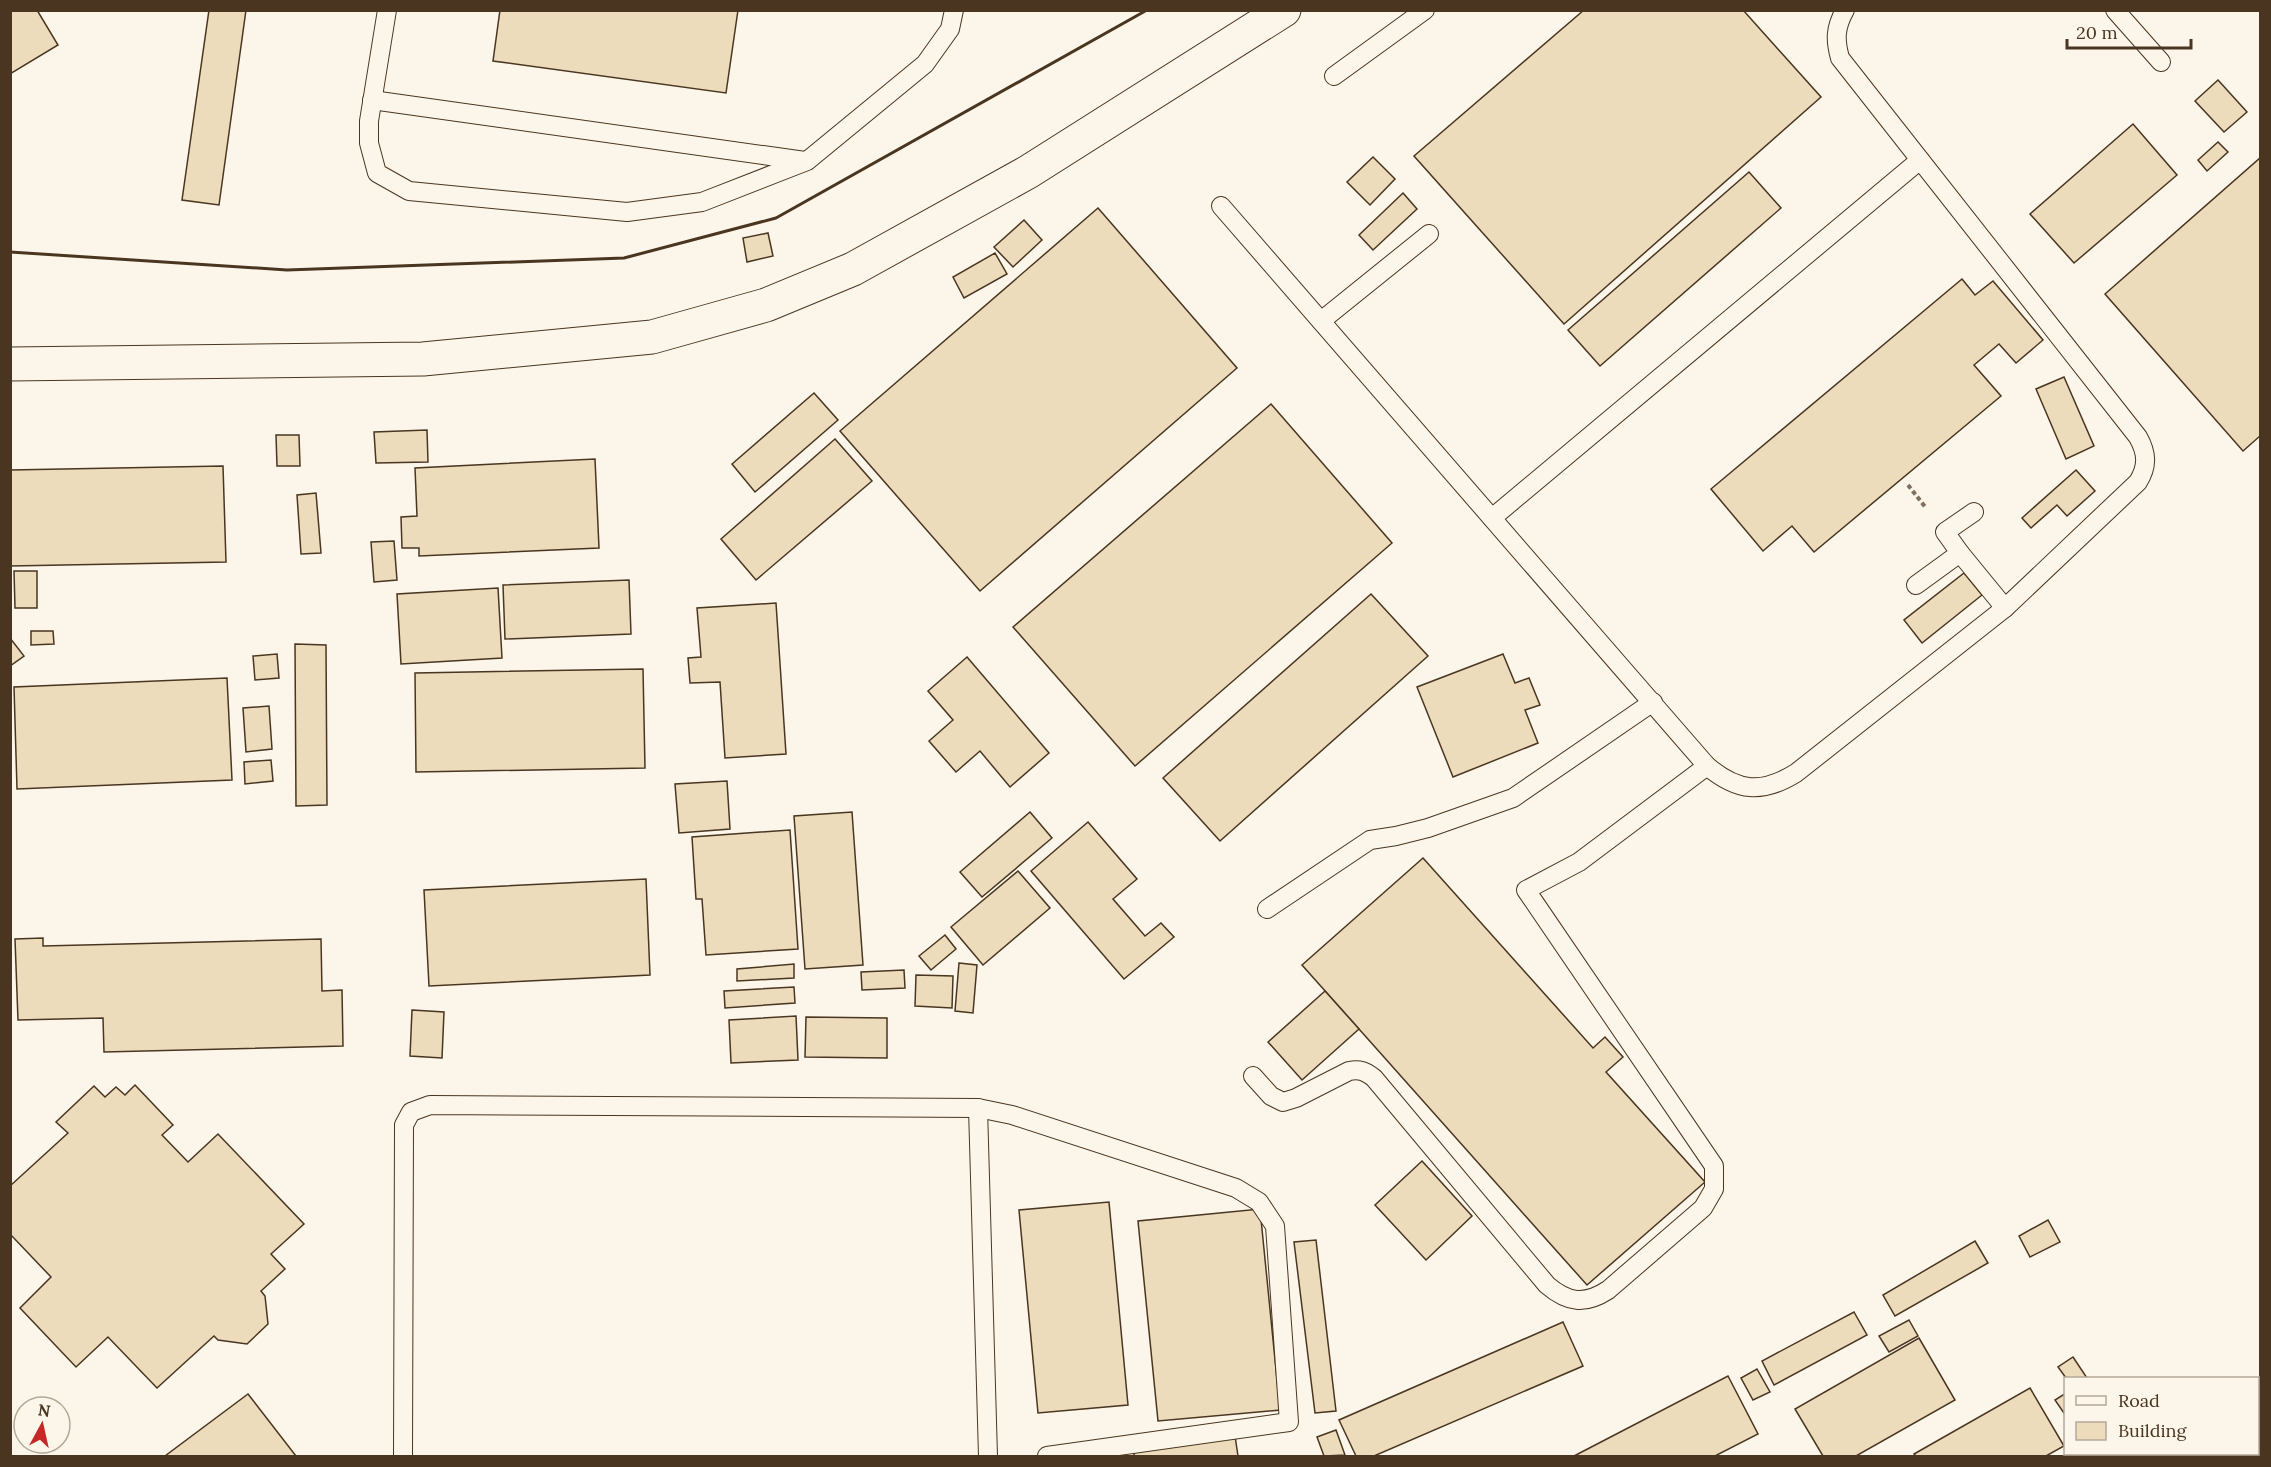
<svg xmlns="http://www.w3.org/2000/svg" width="2271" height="1467" font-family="Lora,serif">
  <rect width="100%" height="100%" fill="#fbf6e9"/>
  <g fill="#ecdcbc" stroke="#4a3520" stroke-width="1.5">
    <polygon points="10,10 37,10 58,45 10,74"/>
    <polygon points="209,10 246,10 219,205 182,200"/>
    <polygon points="500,10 738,10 726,93 493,61"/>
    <polygon points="1584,10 1743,10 1821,97 1564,324 1414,156"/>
    <polygon points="2218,80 2247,112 2224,132 2195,101"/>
    <polygon points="2133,124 2177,175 2074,263 2030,214"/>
    <polygon points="2218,142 2228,152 2207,171 2198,160"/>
    <polygon points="1373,157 1395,179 1370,205 1347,182"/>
    <polygon points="2260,158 2260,436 2243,451 2105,294"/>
    <polygon points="1749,172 1781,208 1600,366 1568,330"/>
    <polygon points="1403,193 1417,209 1373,250 1359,235"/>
    <polygon points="1098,208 1237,368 980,591 840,431"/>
    <polygon points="1024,220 1042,240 1013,267 994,247"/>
    <polygon points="768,233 773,256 747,262 743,238"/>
    <polygon points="995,253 1007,274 964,298 953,277"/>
    <polygon points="1962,279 1975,295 1993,281 2043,340 2016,363 1999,344 1974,365 2001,396 1814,552 1792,526 1763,551 1711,489"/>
    <polygon points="2064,377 2094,446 2066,459 2036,389"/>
    <polygon points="814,393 838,420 755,492 732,464"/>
    <polygon points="1271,404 1392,543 1135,766 1013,627"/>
    <polygon points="427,430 428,462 376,463 374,432"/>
    <polygon points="276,435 299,435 300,466 277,466"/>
    <polygon points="835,439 872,481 756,580 721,539"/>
    <polygon points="595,459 599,548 419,556 419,548 402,548 401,517 417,516 415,468"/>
    <polygon points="223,466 226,562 10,566 10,470"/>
    <polygon points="2076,470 2095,491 2067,516 2057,505 2031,528 2022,518"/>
    <polygon points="316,493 321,553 301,554 297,495"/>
    <polygon points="394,541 397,580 374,582 371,542"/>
    <polygon points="14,571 37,571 37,608 15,608"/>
    <polygon points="1964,573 1982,595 1922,643 1904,620"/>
    <polygon points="629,580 631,634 505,639 503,585"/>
    <polygon points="498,588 502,658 401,664 397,594"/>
    <polygon points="1371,594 1428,656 1220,841 1163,778"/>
    <polygon points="776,603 786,754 725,758 720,682 690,683 688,658 701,657 697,608"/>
    <polygon points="31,631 53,631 54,644 31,645"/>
    <polygon points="10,638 24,656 10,666"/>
    <polygon points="295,644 326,645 327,805 296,806"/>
    <polygon points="277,654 279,678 255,680 253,656"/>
    <polygon points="1503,654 1515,683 1529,678 1540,705 1525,710 1538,743 1453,777 1417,687"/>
    <polygon points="967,657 1049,753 1010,787 980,751 956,772 929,741 953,720 928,691"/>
    <polygon points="643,669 645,768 416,772 415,673"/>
    <polygon points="227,678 232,780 17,789 14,687"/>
    <polygon points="269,706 272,749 246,752 243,708"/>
    <polygon points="271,760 273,781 245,784 244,762"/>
    <polygon points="727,781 730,829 679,833 675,784"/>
    <polygon points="852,812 863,965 805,969 794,816"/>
    <polygon points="1030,812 1052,838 982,897 960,872"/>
    <polygon points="1088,822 1137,879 1113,899 1145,936 1161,923 1174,937 1124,979 1031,871"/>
    <polygon points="790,830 798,949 706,955 702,899 696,899 692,837"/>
    <polygon points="1423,858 1593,1048 1605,1037 1623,1057 1606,1072 1705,1182 1587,1285 1302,965"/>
    <polygon points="1018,871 1050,908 983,965 951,927"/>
    <polygon points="646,879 650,975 429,986 424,890"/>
    <polygon points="945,935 956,949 931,970 919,956"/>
    <polygon points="43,938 43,946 321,939 322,991 342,990 343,1046 104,1052 103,1018 18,1020 15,939"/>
    <polygon points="959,963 977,965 973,1013 955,1011"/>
    <polygon points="794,964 794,978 737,981 737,969"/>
    <polygon points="904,970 905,988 862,990 861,972"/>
    <polygon points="916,975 953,976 952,1008 915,1006"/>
    <polygon points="794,987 795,1003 725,1008 724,991"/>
    <polygon points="1325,991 1359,1029 1302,1080 1268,1042"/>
    <polygon points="412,1010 444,1012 442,1058 410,1056"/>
    <polygon points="796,1016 798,1060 731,1063 729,1020"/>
    <polygon points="806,1017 887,1018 887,1058 805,1057"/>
    <polygon points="135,1085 173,1125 162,1135 188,1162 218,1134 304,1224 271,1254 285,1269 261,1291 265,1296 268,1324 247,1344 218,1340 214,1336 157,1388 108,1337 76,1367 20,1308 51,1277 10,1234 10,1186 68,1133 56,1122 94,1086 105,1097 116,1087 125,1095"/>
    <polygon points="1422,1161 1472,1216 1426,1260 1375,1205"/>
    <polygon points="1109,1202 1128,1405 1038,1413 1019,1210"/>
    <polygon points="1260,1209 1280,1410 1158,1421 1138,1221"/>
    <polygon points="2048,1220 2060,1242 2030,1257 2019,1236"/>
    <polygon points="1316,1240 1336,1411 1315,1413 1294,1242"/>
    <polygon points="1975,1241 1988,1263 1895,1316 1883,1295"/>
    <polygon points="1854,1312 1867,1335 1774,1385 1762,1361"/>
    <polygon points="1909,1320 1918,1336 1889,1352 1879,1336"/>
    <polygon points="1563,1322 1583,1366 1374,1456 1356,1456 1339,1420"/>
    <polygon points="1919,1338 1955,1400 1856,1456 1823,1456 1795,1409"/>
    <polygon points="2073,1357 2087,1378 2066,1378 2058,1367"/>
    <polygon points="1757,1369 1770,1392 1753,1400 1741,1378"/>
    <polygon points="1728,1376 1758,1434 1715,1456 1574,1456"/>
    <polygon points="2030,1388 2064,1446 2046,1456 1916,1456 1914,1454"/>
    <polygon points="2066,1393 2066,1416 2055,1400"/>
    <polygon points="248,1394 296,1456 165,1456"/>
    <polygon points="1336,1430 1345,1455 1324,1456 1317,1437"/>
    <polygon points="1235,1436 1238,1456 1134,1456 1134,1451"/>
  </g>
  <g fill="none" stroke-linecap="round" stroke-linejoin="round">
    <defs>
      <g id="lane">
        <polyline points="387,10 369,121 369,143 377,173 409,191 627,212 702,202 807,161 925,64 950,29 954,10"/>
        <polyline points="2115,10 2161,62"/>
        <polyline points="1334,76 1425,10"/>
        <polyline points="372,100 805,161"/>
        <path d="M 1221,206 L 1707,766 C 1738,792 1762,794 1796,773 L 2005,608 L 2138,482 C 2148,466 2147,453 2138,437 L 1840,58 C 1835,40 1835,28 1845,10"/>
        <polyline points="1321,321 1429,234"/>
        <polyline points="1492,518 1920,160"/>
        <polyline points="1960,553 2005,608"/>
        <polyline points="1916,585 1960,553 1945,532 1974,512"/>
        <polyline points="1267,909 1370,840 1396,836 1428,828 1513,798 1653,702"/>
        <path d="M 1253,1076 L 1271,1096 L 1283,1102 L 1296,1098 L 1349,1071 C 1360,1069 1365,1071 1374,1078 L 1547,1285 C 1568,1303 1585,1305 1608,1290 L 1703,1208 L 1714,1189 L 1714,1166 L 1526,890 L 1579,862 L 1707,766"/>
        <polyline points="978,1108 988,1456"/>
        <polyline points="403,1456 404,1125 411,1112 430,1105 978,1108 1012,1115 1236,1188 1259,1202 1275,1226 1289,1422 1047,1456"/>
      </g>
      <polyline id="street" points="10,364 423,359 652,337 766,305 853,269 1028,172 1284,10"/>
    </defs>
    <use href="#lane" stroke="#4a3520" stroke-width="20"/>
    <use href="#street" stroke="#4a3520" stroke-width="35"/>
    <polyline stroke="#7f6f5c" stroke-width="4" stroke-dasharray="4.5 3" stroke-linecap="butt" points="1908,485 1926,508"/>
    <use href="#lane" stroke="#fbf6e9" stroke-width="18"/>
    <use href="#street" stroke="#fbf6e9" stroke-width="33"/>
    <polyline stroke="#4a3520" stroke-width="3" points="10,252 287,270 624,258 776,218 1147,10"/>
  </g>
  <rect width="2271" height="1467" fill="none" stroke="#4a3520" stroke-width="24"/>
  <rect x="2064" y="1377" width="195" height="78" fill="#fbf6e9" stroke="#b4a999" stroke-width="1.5"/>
  <rect x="2076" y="1396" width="30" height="9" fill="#fbf6e9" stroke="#b4a999" stroke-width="1.5"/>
  <text x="2118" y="1407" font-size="18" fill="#4a3520">Road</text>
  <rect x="2076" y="1422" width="30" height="18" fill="#ecdcbc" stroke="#b4a999" stroke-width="1.5"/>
  <text x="2118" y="1437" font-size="18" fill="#4a3520">Building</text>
  <g transform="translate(42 1425) rotate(8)"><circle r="28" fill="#fbf6e9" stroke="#b4a999" stroke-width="1.5"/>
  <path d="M0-4.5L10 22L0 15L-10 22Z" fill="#c62828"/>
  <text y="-9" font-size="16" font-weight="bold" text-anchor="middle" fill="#4a3520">N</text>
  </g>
  <path d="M2067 39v9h124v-9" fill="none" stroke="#4a3520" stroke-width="3"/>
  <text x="2076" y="39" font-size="18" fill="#4a3520" stroke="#fbf6e9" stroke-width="4.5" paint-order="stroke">20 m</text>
</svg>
